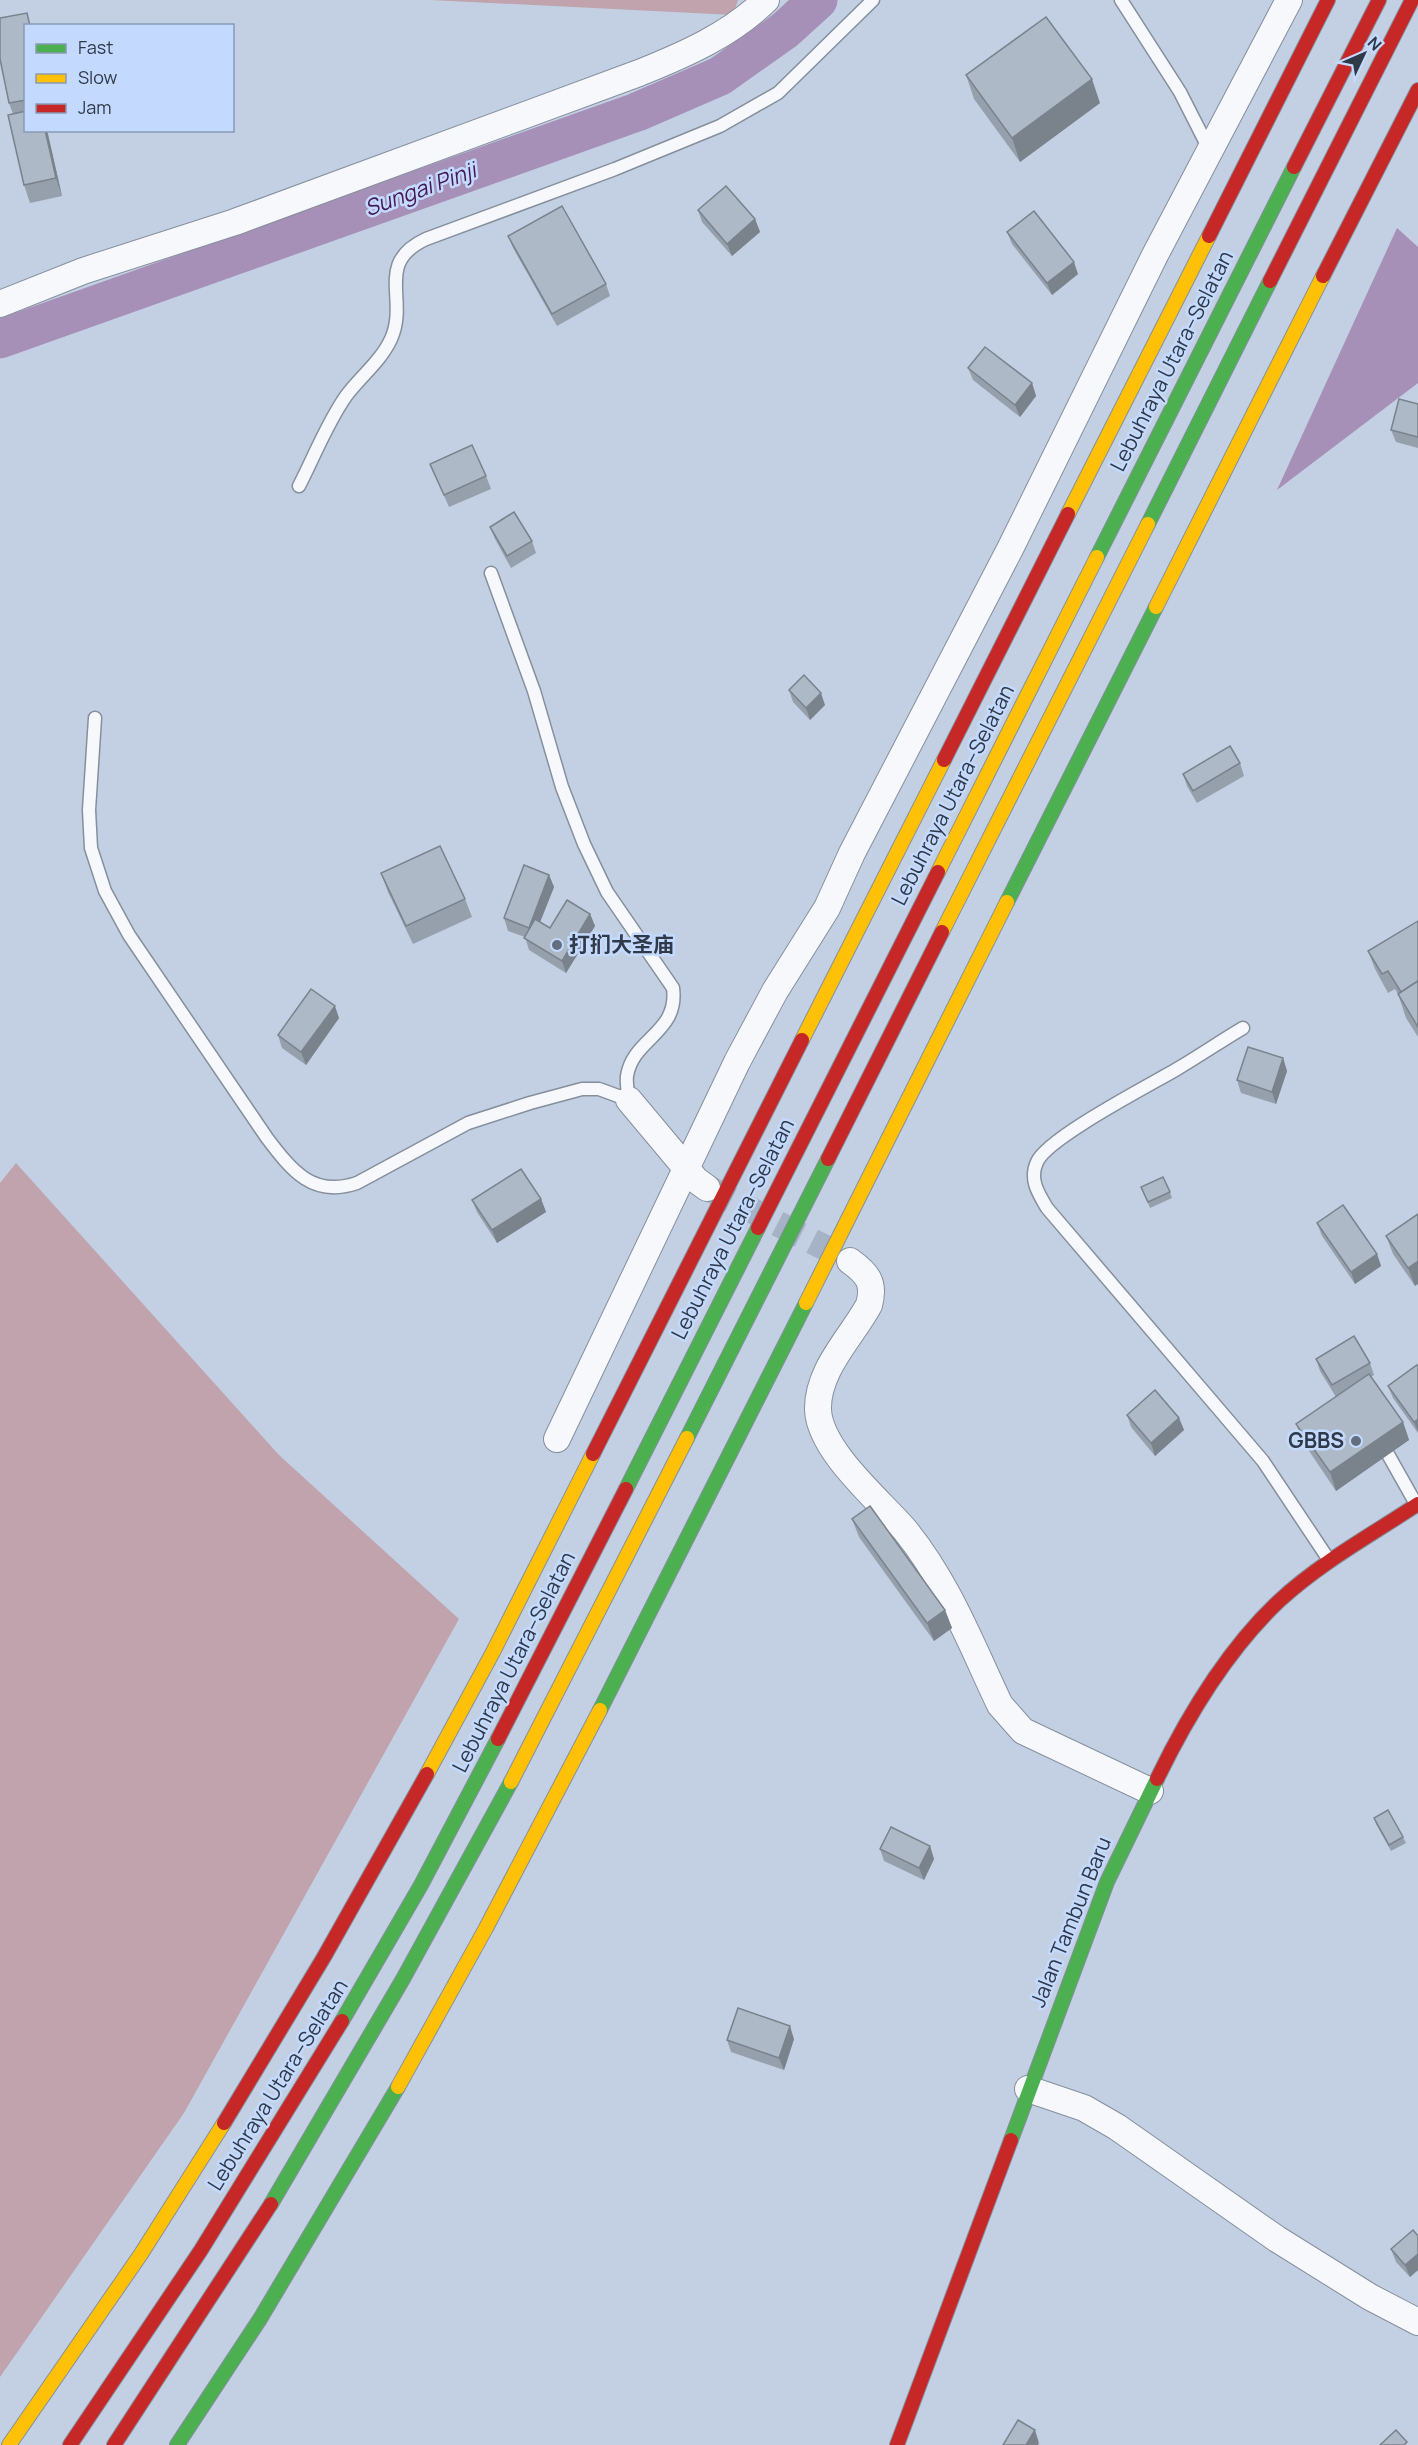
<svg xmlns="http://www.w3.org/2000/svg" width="1418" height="2445" font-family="Manrope,'Noto Sans SC',sans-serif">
  <rect width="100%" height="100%" fill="#c3d0e4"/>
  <g fill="#c1a3ad">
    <polygon points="430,0 738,0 733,15"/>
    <polygon points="16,1163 279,1455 459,1619 184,2113 0,2377 0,1183"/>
  </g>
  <polygon fill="#a690b7" points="1397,228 1418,247 1418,383 1277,490"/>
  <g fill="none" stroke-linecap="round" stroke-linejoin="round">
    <polyline stroke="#a690b7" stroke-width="39" points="0,339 637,112 720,76 785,30 818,0"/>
    <polyline stroke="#a6b2c5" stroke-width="26" stroke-dasharray="26 13" stroke-linecap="butt" points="708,1188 849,1260"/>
    <defs>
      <g id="lane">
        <polyline points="1121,0 1180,92 1210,151"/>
        <path d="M 299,486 C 314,457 327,423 346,396 C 360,377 381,361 391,339 C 409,299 374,263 426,239 L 615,169 L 720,126 L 778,93 L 873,0"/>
        <path d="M 95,718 L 89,810 L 91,848 L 105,891 L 129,935 L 267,1138 C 292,1171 313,1198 357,1183 L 468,1123 L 530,1103 L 582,1089 L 599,1089 L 629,1100 C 628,1092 626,1083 627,1076 C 633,1038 679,1033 673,988 L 607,892 L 584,844 L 562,787 L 534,691 L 491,573"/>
        <path d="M 1243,1028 C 1221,1041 1199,1056 1177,1069 C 1150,1085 1047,1138 1037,1162 C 1029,1179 1038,1193 1047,1208 L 1263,1461 L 1329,1560"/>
        <polyline points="1385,1449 1416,1504"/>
      </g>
      <g id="street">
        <path d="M 0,304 L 83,271 L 235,222 L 639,73 C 684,55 730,35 766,0"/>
        <polyline points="629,1100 696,1180 707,1188"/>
        <path d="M 850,1261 C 868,1274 875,1283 869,1305 C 851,1338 817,1370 818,1410 C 820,1451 879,1500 905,1530 C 948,1583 971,1644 1000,1705 L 1023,1731 L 1150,1791"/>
        <polyline points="557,1439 737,1062 775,991 827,908 852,853 1010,549 1155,255 1289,0"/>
        <polyline points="1028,2089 1084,2108 1117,2127 1277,2239 1370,2297 1418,2322"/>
      </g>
      <g id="fast">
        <polyline points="1148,524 1270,281"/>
        <polyline points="1097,557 1294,167"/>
        <polyline points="1007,902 1156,607"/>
        <polyline points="687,1438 828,1159"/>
        <polyline points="626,1489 758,1228"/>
        <polyline points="600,1710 806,1303"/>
        <polyline points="342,2021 421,1885 498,1739"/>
        <polyline points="1011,2140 1107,1882 1157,1779"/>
        <polyline points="271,2204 403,1979 511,1782"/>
        <polyline points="177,2445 260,2319 398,2087"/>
      </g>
      <g id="slow">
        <polyline points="1068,514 1209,236"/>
        <polyline points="1156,607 1323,276"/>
        <polyline points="938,872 1097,557"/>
        <polyline points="942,932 1148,524"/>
        <polyline points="802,1040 944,760"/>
        <polyline points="806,1303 1007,902"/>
        <polyline points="427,1774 493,1652 593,1454"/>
        <polyline points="511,1782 687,1438"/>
        <polyline points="398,2087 486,1928 600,1710"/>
        <polyline points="9,2445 141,2254 224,2123"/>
      </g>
      <g id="jam">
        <polyline points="1294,167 1379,0"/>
        <polyline points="1209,236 1328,0"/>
        <polyline points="1323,276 1418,90"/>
        <polyline points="1270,281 1412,0"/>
        <polyline points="944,760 1068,514"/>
        <polyline points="828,1159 942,932"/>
        <polyline points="758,1228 938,872"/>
        <polyline points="593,1454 802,1040"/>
        <polyline points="498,1739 626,1489"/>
        <path d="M 1157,1779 C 1188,1715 1227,1650 1279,1601 C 1320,1563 1371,1535 1418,1504"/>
        <polyline points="224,2123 324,1957 427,1774"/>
        <polyline points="70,2445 201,2250 342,2021"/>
        <polyline points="114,2445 271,2204"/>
        <polyline points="897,2445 1011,2140"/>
      </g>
    </defs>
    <use href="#lane" stroke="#858f9d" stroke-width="15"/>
    <use href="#street" stroke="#858f9d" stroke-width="28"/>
    <use href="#fast" stroke="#858f9d" stroke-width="16"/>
    <use href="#slow" stroke="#858f9d" stroke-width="16"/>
    <use href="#jam" stroke="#858f9d" stroke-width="16"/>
    <use href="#lane" stroke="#f6f8fb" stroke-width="12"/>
    <use href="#street" stroke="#f6f8fb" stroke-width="26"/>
    <use href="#fast" stroke="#4caf50" stroke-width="14"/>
    <use href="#slow" stroke="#ffc107" stroke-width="14"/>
    <use href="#jam" stroke="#c62828" stroke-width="14"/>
  </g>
  <g fill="#969fac">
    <polygon points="26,26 26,130 47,130 62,196 30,203 24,185 13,114 9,103"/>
    <polygon points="966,75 1100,103 1020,162 974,99"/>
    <polygon points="698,210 755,219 760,232 732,256 702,222"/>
    <polygon points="1007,232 1078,274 1052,295 1012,244"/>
    <polygon points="508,236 606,284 610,296 557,326 513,248"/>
    <polygon points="968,368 1032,383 1036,396 1020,417 973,380"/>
    <polygon points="1418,404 1418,448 1396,442 1391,430"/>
    <polygon points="430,464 486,476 491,489 449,507"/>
    <polygon points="490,527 532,541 536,553 511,568 495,539"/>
    <polygon points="789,690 825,705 810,720 793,702"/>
    <polygon points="1240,763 1244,776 1197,803 1187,786 1183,774"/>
    <polygon points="381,873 465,899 472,917 413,944 388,892"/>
    <polygon points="549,875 554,887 540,922 550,928 590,914 595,926 566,973 529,950 525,937 508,931 504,918"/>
    <polygon points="1418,921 1418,1037 1406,1018 1398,994 1395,989 1388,993 1375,969 1368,951"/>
    <polygon points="339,1018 306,1065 282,1048 278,1035"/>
    <polygon points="1283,1058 1287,1071 1276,1104 1241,1093 1237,1080"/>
    <polygon points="1141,1187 1170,1192 1172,1198 1150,1208"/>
    <polygon points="541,1199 546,1212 497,1243 477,1212 472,1200"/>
    <polygon points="1418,1214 1415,1286 1393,1254 1386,1236"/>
    <polygon points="1317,1223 1377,1254 1381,1266 1355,1284 1322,1236"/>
    <polygon points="1316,1359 1370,1363 1374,1375 1371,1377 1403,1422 1409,1440 1336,1491 1303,1442 1296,1424 1336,1397 1320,1371"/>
    <polygon points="1418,1367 1418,1433 1393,1398 1388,1386"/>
    <polygon points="1127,1415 1179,1418 1184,1430 1155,1456 1131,1427"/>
    <polygon points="852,1519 945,1610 952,1628 934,1641 859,1537"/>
    <polygon points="1374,1818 1403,1837 1406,1843 1391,1851 1376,1824"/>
    <polygon points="930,1846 934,1859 924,1880 884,1861 880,1849"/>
    <polygon points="794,2039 784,2070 731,2052 727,2040"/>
    <polygon points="1418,2236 1418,2270 1410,2277 1396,2262 1391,2249"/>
  </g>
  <g fill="#7a828c">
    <polygon points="1092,79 1100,103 1020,162 1012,138"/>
    <polygon points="45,130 47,130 62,196 56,178"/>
    <polygon points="755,219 760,232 732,256 727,244"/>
    <polygon points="1074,262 1078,274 1052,295 1047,283"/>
    <polygon points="1032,383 1036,396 1020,417 1015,405"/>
    <polygon points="821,693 825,705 810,720 806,708"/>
    <polygon points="549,875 554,887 533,940 529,928"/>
    <polygon points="590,914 595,926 566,973 562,961"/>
    <polygon points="335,1006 339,1018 306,1065 301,1052"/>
    <polygon points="1283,1058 1287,1071 1276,1104 1272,1092"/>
    <polygon points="541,1199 546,1212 497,1243 492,1230"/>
    <polygon points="1377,1254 1381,1266 1355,1284 1351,1272"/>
    <polygon points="1418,1261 1418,1284 1415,1286 1408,1268"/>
    <polygon points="1179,1418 1184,1430 1155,1456 1151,1443"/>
    <polygon points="1418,1419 1418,1432 1414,1422"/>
    <polygon points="1403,1422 1409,1440 1336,1491 1330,1472"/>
    <polygon points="945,1610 952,1628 934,1641 927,1623"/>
    <polygon points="930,1846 934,1859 924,1880 919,1868"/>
    <polygon points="790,2026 794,2039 784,2070 779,2058"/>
    <polygon points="1418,2254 1418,2270 1410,2277 1405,2265"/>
    <polygon points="1035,2430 1039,2443 1038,2445 1026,2445"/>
  </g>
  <g fill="#aeb9c8" stroke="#7a828c" stroke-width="1.5">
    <polygon points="27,13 30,26 26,26 26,100 9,103 0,59 0,18"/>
    <polygon points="1046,17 1092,79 1012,138 966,75"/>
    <polygon points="26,111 26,130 45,130 56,178 24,185 8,115"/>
    <polygon points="726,186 755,219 727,244 698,210"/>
    <polygon points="562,206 606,284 552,314 508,236"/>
    <polygon points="1034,211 1074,262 1047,283 1007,232"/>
    <polygon points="985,347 1032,383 1015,405 968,368"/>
    <polygon points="1399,399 1418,404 1418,437 1391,430"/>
    <polygon points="472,445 486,476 444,495 430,464"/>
    <polygon points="514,512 532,541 507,556 490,527"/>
    <polygon points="804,675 821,693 806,708 789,690"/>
    <polygon points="1230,746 1240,763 1193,791 1183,774"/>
    <polygon points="440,846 465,899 406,926 381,873"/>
    <polygon points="524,865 549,875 529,928 504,918"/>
    <polygon points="567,900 590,914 562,961 524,938 535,919 550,928"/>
    <polygon points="1418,921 1418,981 1401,992 1388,971 1382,974 1368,951"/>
    <polygon points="1418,981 1418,1027 1398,994"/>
    <polygon points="311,989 335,1006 301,1052 278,1035"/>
    <polygon points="1248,1047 1283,1058 1272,1092 1237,1080"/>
    <polygon points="521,1169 541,1199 492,1230 472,1200"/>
    <polygon points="1163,1177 1170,1192 1148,1202 1141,1187"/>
    <polygon points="1343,1205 1377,1254 1351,1272 1317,1223"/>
    <polygon points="1418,1214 1418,1261 1408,1268 1386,1236"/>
    <polygon points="1354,1336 1370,1363 1332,1385 1316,1359"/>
    <polygon points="1417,1365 1418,1367 1418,1419 1414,1422 1388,1386"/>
    <polygon points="1369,1374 1403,1422 1330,1472 1296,1424"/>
    <polygon points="1155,1390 1179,1418 1151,1443 1127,1415"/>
    <polygon points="870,1506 945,1610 927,1623 852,1519"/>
    <polygon points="1388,1810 1403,1837 1389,1845 1374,1818"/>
    <polygon points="891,1827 930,1846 919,1868 880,1849"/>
    <polygon points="738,2008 790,2026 779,2058 727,2040"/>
    <polygon points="1413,2230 1418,2236 1418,2254 1405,2265 1391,2249"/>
    <polygon points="1018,2420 1035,2430 1026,2445 1003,2445"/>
    <polygon points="1396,2430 1407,2442 1404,2445 1380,2445"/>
  </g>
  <g fill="#636e7f" stroke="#c3dafe" stroke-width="2">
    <circle cx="557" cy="945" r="6"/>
    <circle cx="1356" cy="1441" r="6"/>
  </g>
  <g text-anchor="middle" stroke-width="5" stroke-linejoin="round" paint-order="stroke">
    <g font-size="21" fill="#303948" stroke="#c3dafe">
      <text transform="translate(1172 361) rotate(-63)" y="7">Lebuhraya Utara–Selatan</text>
      <text transform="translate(953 795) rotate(-63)" y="7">Lebuhraya Utara–Selatan</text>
      <text transform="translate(733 1229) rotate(-63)" y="7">Lebuhraya Utara–Selatan</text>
      <text transform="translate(514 1662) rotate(-63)" y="7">Lebuhraya Utara–Selatan</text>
      <text transform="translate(1071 1922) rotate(-68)" y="7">Jalan Tambun Baru</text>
      <text transform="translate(278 2085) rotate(-58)" y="7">Lebuhraya Utara–Selatan</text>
    </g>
    <g font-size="21" font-weight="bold" fill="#303948" stroke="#c3dafe" text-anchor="start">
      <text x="569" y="952">打扪大圣庙</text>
      <text x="1344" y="1448" text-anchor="end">GBBS</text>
    </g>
    <g font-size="22" font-style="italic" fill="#461753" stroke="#c3dafe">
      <text transform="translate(420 189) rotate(-20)" y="8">Sungai Pinji</text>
    </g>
  </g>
  <rect x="24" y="24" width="210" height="108" fill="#c3dafe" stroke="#889ab5" stroke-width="1.5"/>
  <rect x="36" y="44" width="30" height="9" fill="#4caf50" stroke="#889ab5" stroke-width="1.5"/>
  <text x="78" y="54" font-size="18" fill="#303948">Fast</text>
  <rect x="36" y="74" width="30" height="9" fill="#ffc107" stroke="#889ab5" stroke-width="1.5"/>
  <text x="78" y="84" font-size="18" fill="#303948">Slow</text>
  <rect x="36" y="104" width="30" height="9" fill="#c62828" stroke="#889ab5" stroke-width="1.5"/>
  <text x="78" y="114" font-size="18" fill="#303948">Jam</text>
  <g transform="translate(1364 54) rotate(46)" stroke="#c3dafe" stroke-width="4.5" paint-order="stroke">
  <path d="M0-4.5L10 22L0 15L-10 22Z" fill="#303948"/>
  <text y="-9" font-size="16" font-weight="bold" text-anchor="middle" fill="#303948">N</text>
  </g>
</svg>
